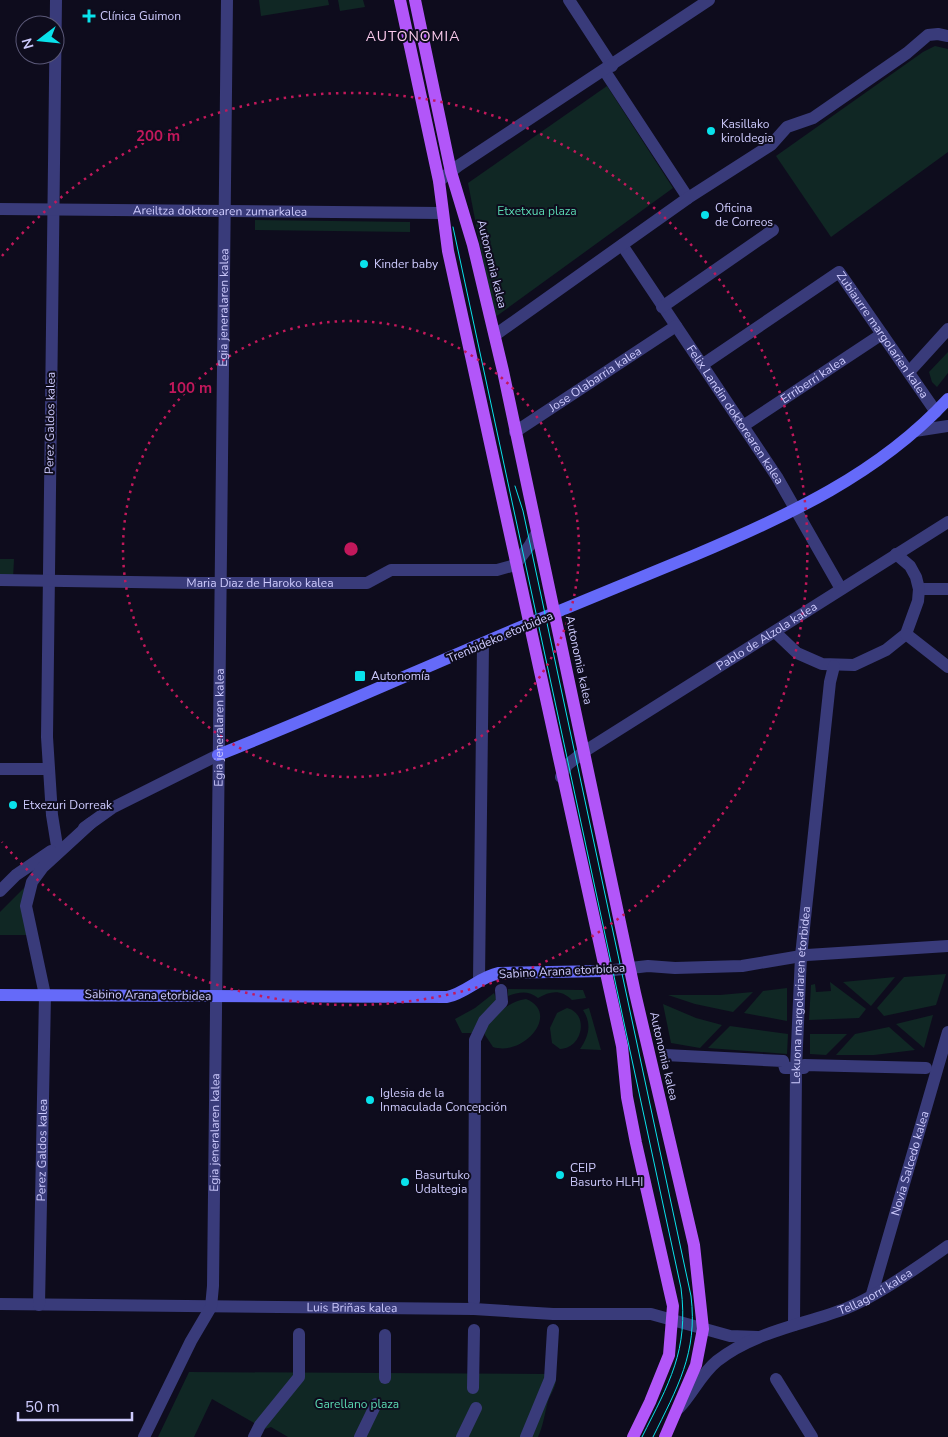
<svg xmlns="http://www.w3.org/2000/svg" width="948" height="1437" font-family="'Nunito Sans',sans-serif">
  <rect width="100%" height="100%" fill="#0e0c1d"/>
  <g fill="#102724">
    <polygon points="259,0 328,0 329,5 261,16"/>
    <polygon points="338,0 363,0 365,7 340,11"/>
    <polygon points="935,46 948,49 948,152 831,237 776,156 923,52"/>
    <polygon points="607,86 673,188 494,318 468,183"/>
    <polygon points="255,220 410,222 410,232 255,230"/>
    <polygon points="948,352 948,373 937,387 932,382 929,372"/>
    <polygon points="0,559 14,559 13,579 0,579"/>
    <polygon points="27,885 26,935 0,935 0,912"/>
    <polygon points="946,974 936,1005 884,1016 877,1008 904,977"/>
    <polygon points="895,977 871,1006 843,982"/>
    <polygon points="830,982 866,1009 859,1018 809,1020 811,985 815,984 816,992 831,991"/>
    <polygon points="787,988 787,1021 744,1013 763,991"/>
    <path d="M 508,989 L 583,990 L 586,998 L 572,1000 C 561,989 550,991 538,998 C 528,990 519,992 508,996 Z"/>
    <polygon points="753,992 733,1012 695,1004 668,995 720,995"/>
    <polygon points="494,993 497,1001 475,1033 462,1033 455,1019 475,1008"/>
    <path d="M 526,999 C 561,1013 524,1057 493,1047 L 485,1035 L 485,1027 C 498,1014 507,1002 526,999 Z"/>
    <polygon points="663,1004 696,1018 722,1025 700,1048 671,1043"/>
    <path d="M 567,1008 C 590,1014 582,1049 560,1049 L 552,1043 L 550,1028 L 557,1013 Z"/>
    <path d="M 589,1008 L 601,1050 L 580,1049 C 589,1036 592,1024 583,1010 Z"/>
    <polygon points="933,1015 924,1048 896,1024"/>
    <polygon points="730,1026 788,1034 787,1054 708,1048"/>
    <polygon points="889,1027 915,1050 874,1055 836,1055 855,1034"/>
    <polygon points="810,1034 847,1034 826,1055 810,1054"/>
    <path d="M 189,1372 L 544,1374 L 556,1378 C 556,1389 549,1395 547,1405 C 544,1417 543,1426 538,1437 L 288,1437 L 271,1427 L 265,1429 L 212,1399 L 194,1437 L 158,1437 Z"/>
  </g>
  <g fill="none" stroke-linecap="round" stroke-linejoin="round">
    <g stroke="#393b7a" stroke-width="12">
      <polyline points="56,0 47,737 52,815 57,846"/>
      <polyline points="569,0 612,66"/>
      <polyline points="604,70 688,198"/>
      <polyline points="439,181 458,166 709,0"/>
      <path id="s1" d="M 0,209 L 441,213"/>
      <path id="s2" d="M 622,245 L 777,477 L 841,589"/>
      <polyline points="662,307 773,230"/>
      <polyline points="495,335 688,198 771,145 787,127 813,118 907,53 928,35 938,34 948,36"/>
      <path id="s3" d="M 702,365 L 839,272 L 936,412"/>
      <polyline points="909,372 948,329"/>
      <path id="s4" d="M 743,426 L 882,334"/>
      <polyline points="915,431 948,426"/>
      <path id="s5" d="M 515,432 L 676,326"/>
      <path id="s6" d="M 0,580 L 196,583 L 367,583 L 391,570 L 497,570 L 515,565 L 530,545 L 537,532"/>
      <polyline points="919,589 948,589"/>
      <polyline points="775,632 797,653 822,664 854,665 886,650 906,634 918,601 919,589 916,577 910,566 896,554"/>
      <polyline points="906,634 948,667"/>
      <polyline points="0,769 48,769"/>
      <path id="s7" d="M 561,777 L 567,765 L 585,751 L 948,522"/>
      <polyline points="84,828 112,808 218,755"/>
      <polyline points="0,891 16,875 51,851"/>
      <polyline points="605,971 648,966 675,968 742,966 807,955 948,946"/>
      <polyline points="479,980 483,644"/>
      <polyline points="665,1055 783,1061 785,1068 804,1068 804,1065 926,1068"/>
      <path id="s8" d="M 872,1294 L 948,1032"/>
      <polyline points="474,1301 475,1040 484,1021 502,1002 501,990"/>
      <path id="s9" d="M 0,1304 L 474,1309 L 553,1314 L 651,1314 L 730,1336 L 758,1337"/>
      <path id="s10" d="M 39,1305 L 45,995 L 26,906 L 32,882 L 43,867 L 91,823"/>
      <path id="s11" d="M 794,1325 L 796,1068 L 801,956 L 830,682 L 834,666"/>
      <polyline points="385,1335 385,1378"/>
      <polyline points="776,1379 812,1437"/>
      <polyline points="473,1388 474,1330"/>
      <path id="s12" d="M 679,1408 C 693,1393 701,1374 717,1361 C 755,1331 804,1325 847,1308 C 877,1296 921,1265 948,1246"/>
      <path id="s13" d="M 144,1437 L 191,1341 L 211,1307 L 213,1286 L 227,0"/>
      <polyline points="254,1437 260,1425 299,1377 299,1334"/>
      <polyline points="360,1437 376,1404"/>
      <polyline points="462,1437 476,1408"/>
      <polyline points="526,1437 550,1379 553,1330"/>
    </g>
    <g stroke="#656af9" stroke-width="12">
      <path d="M 218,755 C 325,713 429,665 535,621 C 588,599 642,577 695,555 C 787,516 879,474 948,399"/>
      <path d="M 0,995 L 447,997 C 466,993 479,977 499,973 L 605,971"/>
    </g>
    <g stroke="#b256f9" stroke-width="12">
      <polyline points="400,0 439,181 448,251 622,1046 627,1097 636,1143 673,1306 669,1355 650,1402 633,1437"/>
      <polyline points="415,0 451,172 473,245 503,371 635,993 694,1245 703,1329 696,1365 665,1437"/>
    </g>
    <g stroke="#09e2eb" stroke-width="1">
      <path d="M 453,227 L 681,1288 C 689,1351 669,1383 642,1437"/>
      <path d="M 515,486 L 523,511 L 691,1296 C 698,1353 677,1388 653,1437"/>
    </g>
  </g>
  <g fill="none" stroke="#c2185b" stroke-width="2.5" stroke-dasharray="2.5 5">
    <circle cx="351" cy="549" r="228"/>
    <path d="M2 256A456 456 0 1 1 2 842"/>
  </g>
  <g fill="#09e2eb" stroke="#0e0c1d" stroke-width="2">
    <path d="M86.5 8.5h5v5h5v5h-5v5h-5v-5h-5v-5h5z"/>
    <circle cx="711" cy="131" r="5"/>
    <circle cx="705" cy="215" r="5"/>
    <circle cx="364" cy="264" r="5"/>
    <rect x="354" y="670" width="12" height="12" rx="2.5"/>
    <circle cx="13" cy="805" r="5"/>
    <circle cx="370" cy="1100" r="5"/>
    <circle cx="560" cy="1175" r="5"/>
    <circle cx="405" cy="1182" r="5"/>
  </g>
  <g text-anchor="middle" stroke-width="4" stroke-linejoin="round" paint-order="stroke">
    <g font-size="12" fill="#cdcafd" stroke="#0e0c1d" text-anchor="start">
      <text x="100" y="20">Clínica Guimon</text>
      <text x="721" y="128">Kasillako<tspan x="721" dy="14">kiroldegia</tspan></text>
      <text x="715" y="212">Oficina<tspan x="715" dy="14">de Correos</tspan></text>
      <text x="374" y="268">Kinder baby</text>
      <text x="371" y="680">Autonomía</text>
      <text x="23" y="809">Etxezuri Dorreak</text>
      <text x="380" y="1097">Iglesia de la<tspan x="380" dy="14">Inmaculada Concepción</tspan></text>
      <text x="570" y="1172">CEIP<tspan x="570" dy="14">Basurto HLHI</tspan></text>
      <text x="415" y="1179">Basurtuko<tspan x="415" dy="14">Udaltegia</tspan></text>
    </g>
    <g font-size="12" fill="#cdcafd" stroke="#0e0c1d">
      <text dy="4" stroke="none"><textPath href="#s1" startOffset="220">Areiltza doktorearen zumarkalea</textPath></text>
      <text transform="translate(492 264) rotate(76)" y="4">Autonomia kalea</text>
      <text dy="4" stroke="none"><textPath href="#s13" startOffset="1146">Egia jeneralaren kalea</textPath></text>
      <text dy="4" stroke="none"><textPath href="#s3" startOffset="242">Zubiaurre margolarien kalea</textPath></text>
      <text dy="4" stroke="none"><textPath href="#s5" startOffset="96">Jose Olabarria kalea</textPath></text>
      <text dy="4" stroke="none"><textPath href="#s4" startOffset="84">Erriberri kalea</textPath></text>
      <text dy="4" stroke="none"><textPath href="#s2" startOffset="204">Felix Landin doktorearen kalea</textPath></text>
      <text transform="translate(50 423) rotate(-89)" y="4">Perez Galdos kalea</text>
      <text dy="4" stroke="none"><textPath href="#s6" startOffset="260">Maria Diaz de Haroko kalea</textPath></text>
      <text transform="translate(500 637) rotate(-23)" y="4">Trenbideko etorbidea</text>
      <text dy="4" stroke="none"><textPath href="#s7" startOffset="251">Pablo de Alzola kalea</textPath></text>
      <text transform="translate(579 660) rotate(78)" y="4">Autonomia kalea</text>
      <text dy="4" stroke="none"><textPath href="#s13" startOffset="726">Egia jeneralaren kalea</textPath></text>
      <text transform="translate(562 971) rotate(-3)" y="4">Sabino Arana etorbidea</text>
      <text transform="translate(148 995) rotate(1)" y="4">Sabino Arana etorbidea</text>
      <text dy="4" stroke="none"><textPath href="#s11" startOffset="330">Lekuona margolariaren etorbidea</textPath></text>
      <text transform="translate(664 1056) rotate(77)" y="4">Autonomia kalea</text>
      <text dy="4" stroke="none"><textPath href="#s13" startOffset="321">Egia jeneralaren kalea</textPath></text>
      <text dy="4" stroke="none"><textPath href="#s10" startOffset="155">Perez Galdos kalea</textPath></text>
      <text dy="4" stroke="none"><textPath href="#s8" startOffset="136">Novia Salcedo kalea</textPath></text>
      <text dy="4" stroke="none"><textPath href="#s12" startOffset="234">Tellagorri kalea</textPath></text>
      <text dy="4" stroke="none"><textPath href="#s9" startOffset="352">Luis Briñas kalea</textPath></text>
    </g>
    <g font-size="12" fill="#5ad9b2" stroke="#0e0c1d">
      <text x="537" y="215">Etxetxua plaza</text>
      <text x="357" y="1408">Garellano plaza</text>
    </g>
    <g font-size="14" letter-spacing="1" fill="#fdccee" stroke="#0e0c1d">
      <text x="413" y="41">AUTONOMIA</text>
    </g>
  </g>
  <circle cx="351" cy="549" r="8" fill="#c2185b" stroke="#0e0c1d" stroke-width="2.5"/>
  <g font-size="15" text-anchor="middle" font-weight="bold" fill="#c2185b" stroke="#0e0c1d" stroke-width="4" stroke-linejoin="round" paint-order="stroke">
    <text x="158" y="141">200 m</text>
    <text x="190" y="393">100 m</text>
  </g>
  <g transform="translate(40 40) rotate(254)"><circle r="24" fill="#0e0c1d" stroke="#5a5877"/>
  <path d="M0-4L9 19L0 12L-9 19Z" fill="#09e2eb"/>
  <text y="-8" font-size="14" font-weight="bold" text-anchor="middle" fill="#cdcafd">N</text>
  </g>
  <path d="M18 1412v8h114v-8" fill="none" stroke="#cdcafd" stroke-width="2.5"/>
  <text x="25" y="1412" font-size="15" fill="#cdcafd" stroke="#0e0c1d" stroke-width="4" paint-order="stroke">50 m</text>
</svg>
